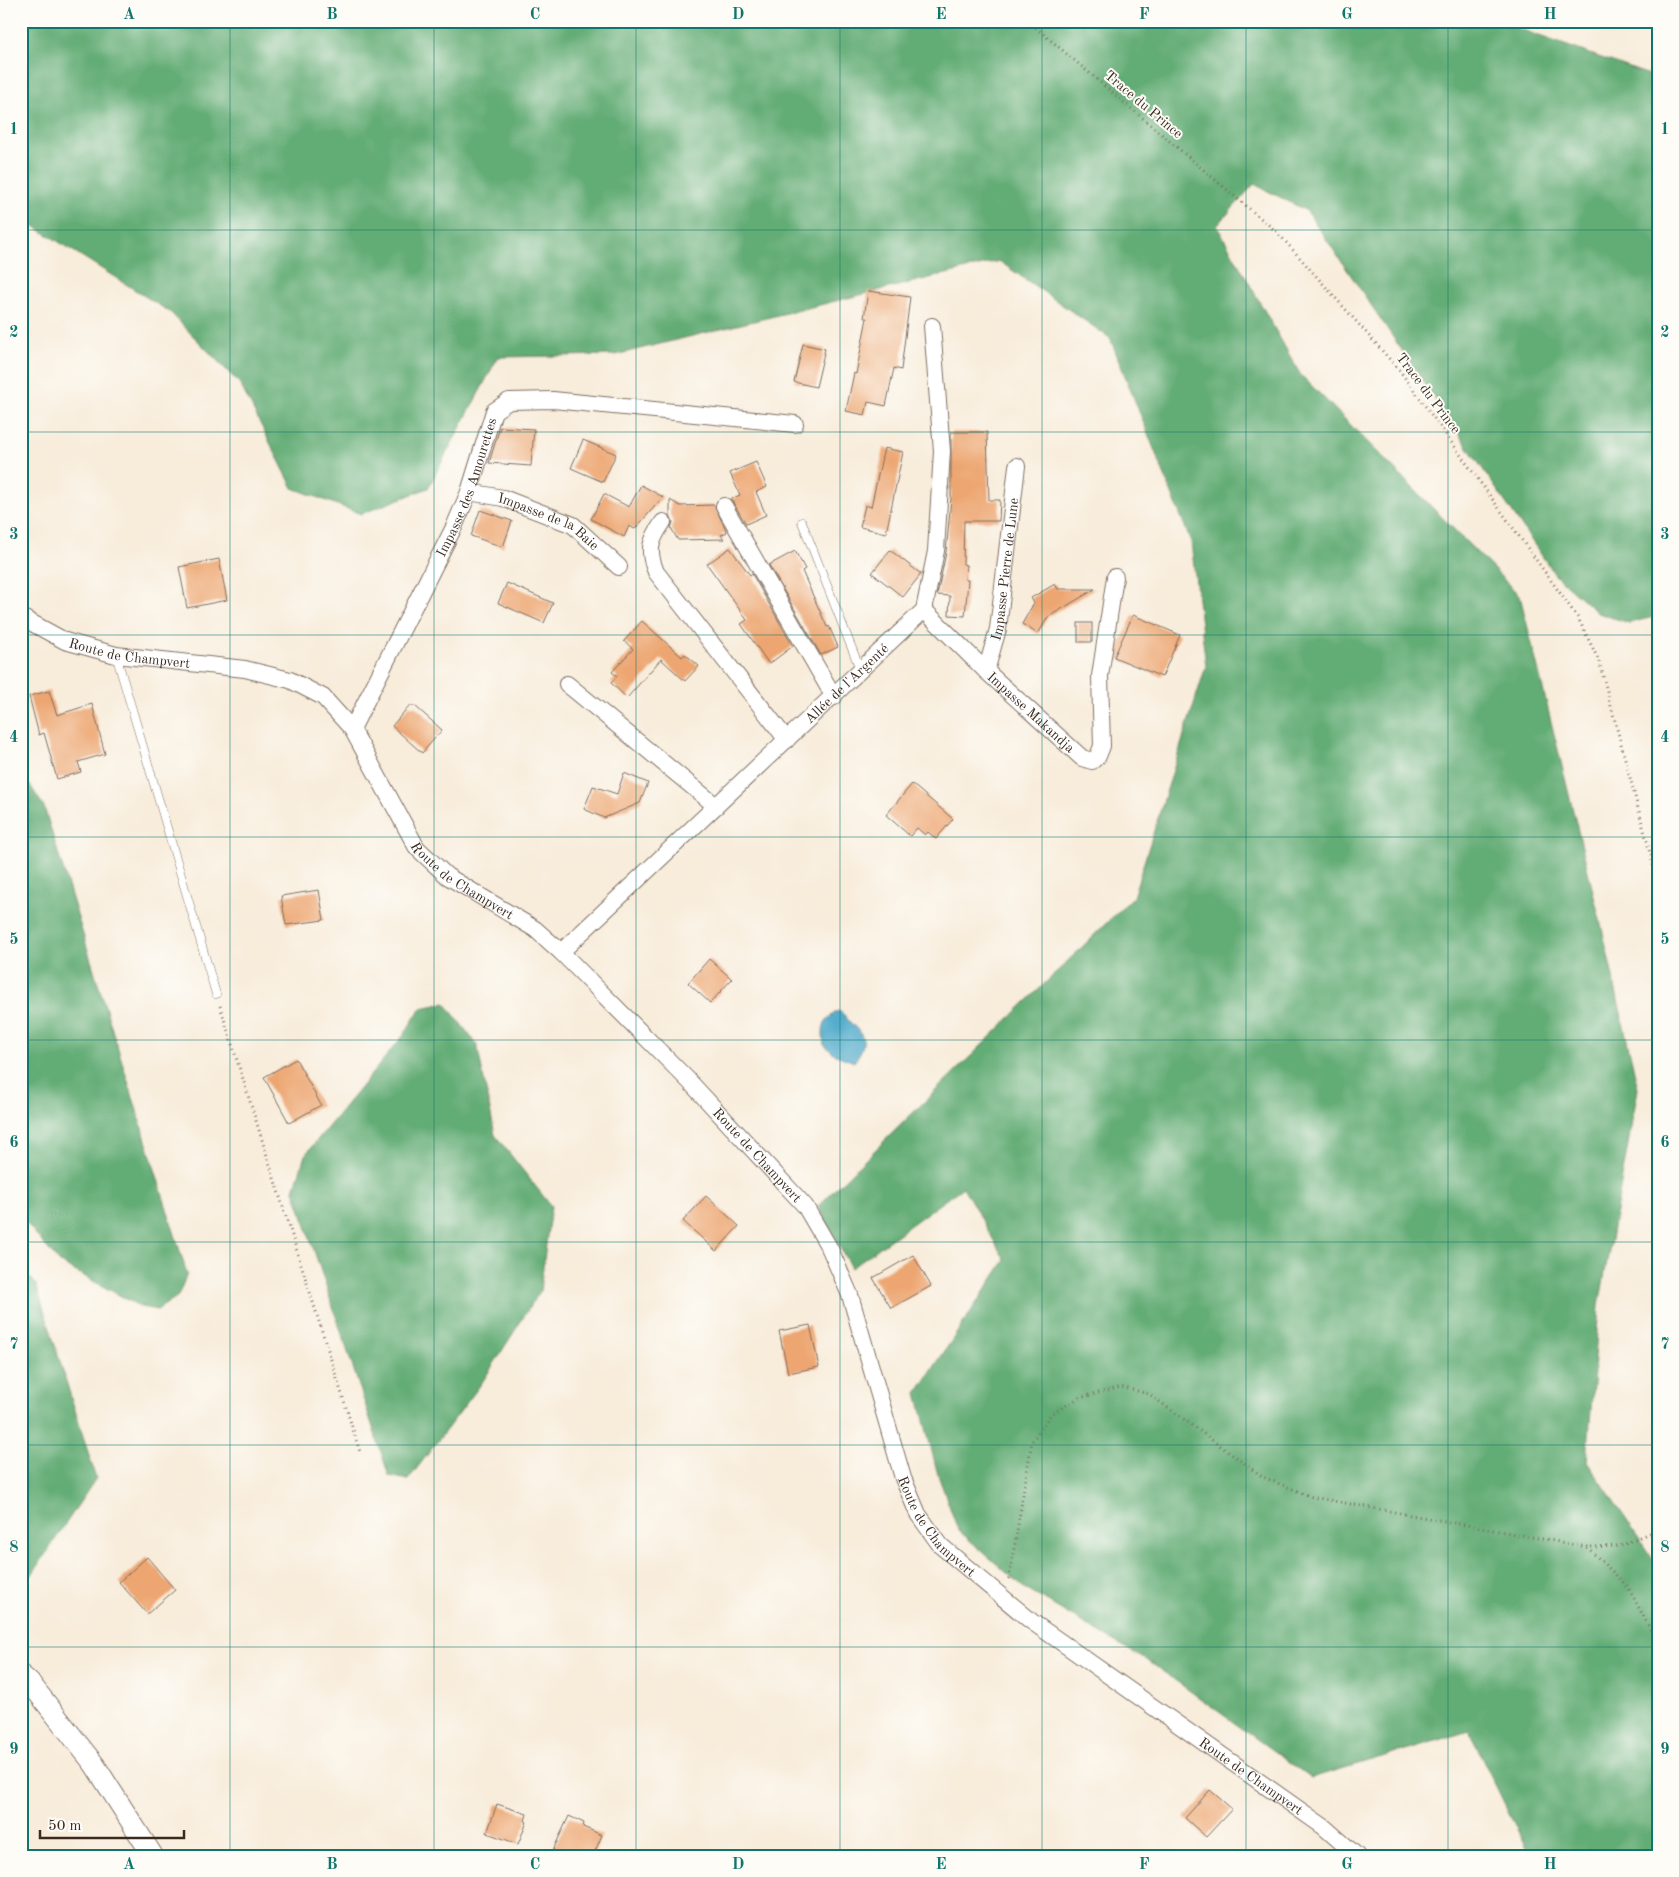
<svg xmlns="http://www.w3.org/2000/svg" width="1679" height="1877" font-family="'Old Standard TT',serif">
  <rect width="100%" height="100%" fill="#fdfcf7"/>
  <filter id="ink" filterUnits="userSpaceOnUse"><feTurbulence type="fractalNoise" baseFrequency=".02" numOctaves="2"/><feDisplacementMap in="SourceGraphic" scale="10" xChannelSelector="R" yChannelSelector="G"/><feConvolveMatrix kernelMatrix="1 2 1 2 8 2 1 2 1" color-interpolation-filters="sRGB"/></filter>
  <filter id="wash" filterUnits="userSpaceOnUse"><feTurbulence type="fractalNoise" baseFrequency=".0096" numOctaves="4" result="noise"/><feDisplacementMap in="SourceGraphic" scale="20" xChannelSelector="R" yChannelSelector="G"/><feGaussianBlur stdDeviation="1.12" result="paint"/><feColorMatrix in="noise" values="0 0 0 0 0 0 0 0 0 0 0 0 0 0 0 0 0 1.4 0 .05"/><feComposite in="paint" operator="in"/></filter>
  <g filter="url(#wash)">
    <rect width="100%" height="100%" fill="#f8ecda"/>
    <g fill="#62ac75" stroke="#4e6b4a">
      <polygon points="21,21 1497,21 1658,78 1658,616 1629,623 1598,613 1555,575 1307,211 1254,184 1217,226 1300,374 1520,596 1601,924 1638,1089 1599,1306 1587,1461 1658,1567 1658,1856 1530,1856 1469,1731 1311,1778 1151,1663 1024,1588 958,1530 938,1475 917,1393 1005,1260 963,1187 851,1268 818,1206 1133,897 1206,666 1191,542 1110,338 999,261 615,355 498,357 428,488 361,514 293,488 240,384 170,312 21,218"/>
      <polygon points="21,771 44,807 187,1274 178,1296 157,1310 141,1307 60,1263 21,1217"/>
      <polygon points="445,1003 477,1045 495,1135 551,1206 540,1291 481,1384 408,1480 389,1476 294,1190 305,1155 402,1037 421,1008"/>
      <polygon points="21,1268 36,1284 96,1478 21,1591"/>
    </g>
    <path fill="#4ba8c9" stroke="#436974" d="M 838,1011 C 846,1014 846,1019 852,1024 C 867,1038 866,1045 854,1062 L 836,1055 L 824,1045 C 822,1026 822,1021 838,1011 Z"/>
    <g id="blocks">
      <g fill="#eda671">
        <polygon points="868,291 910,297 901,370 894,368 886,406 868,402 865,415 846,411 854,373 856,374 867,318 864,318"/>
        <polygon points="803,344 825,349 816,387 794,382"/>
        <polygon points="500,427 534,429 531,466 489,463"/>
        <polygon points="951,432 987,432 989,500 1000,500 999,521 964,521 963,564 966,565 965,580 968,580 965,616 949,615 950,596 937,595 946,553 951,499"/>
        <polygon points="583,440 616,454 603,482 571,468"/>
        <polygon points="884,448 903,452 886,533 860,527 865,505 871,507"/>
        <polygon points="756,462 767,487 756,492 766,515 746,524 731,499 740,495 730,473"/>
        <polygon points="641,485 663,497 635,529 629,526 624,537 591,519 604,494 629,507"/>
        <polygon points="670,500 680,506 714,505 727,532 721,535 724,539 678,540 671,528 673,522 670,515"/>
        <polygon points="480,510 512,521 503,547 471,536"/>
        <polygon points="730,548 750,575 752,574 793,646 769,664 741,624 747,620 707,564"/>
        <polygon points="890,550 921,574 903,597 872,573"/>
        <polygon points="795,551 805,569 802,571 827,627 829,626 838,647 821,655 769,565"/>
        <polygon points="219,559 227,600 187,608 179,567"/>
        <polygon points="507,583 553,603 544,623 498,603"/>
        <polygon points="1055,584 1058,589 1095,589 1048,617 1038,634 1022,624 1034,603 1031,598"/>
        <polygon points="1133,615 1180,635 1162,677 1114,657"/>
        <polygon points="642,621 682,657 685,654 699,666 685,681 661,659 627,698 611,683 617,676 612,672 633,649 624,641"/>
        <rect x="1078" y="623" width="14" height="19"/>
        <polygon points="49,691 57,715 92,704 105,754 78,762 81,772 57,779 44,733 39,735 29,696"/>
        <polygon points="409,706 415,706 442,730 422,753 392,726"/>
        <polygon points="624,773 648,783 640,803 604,818 584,809 593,786 617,794"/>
        <polygon points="912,784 953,819 936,839 928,832 925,835 917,828 910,836 886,815"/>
        <polygon points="319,890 324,920 286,925 281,896"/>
        <polygon points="709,959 732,979 710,1003 688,983"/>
        <polygon points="296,1059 321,1105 289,1123 264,1077"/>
        <polygon points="706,1196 739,1226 716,1251 683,1221"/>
        <polygon points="913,1255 931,1286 891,1308 873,1278"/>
        <polygon points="810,1325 819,1367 788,1373 779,1331"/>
        <polygon points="147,1557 175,1590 147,1614 119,1582"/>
        <polygon points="1210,1790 1232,1809 1206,1837 1185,1818"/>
        <polygon points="497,1804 527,1814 525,1821 527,1822 518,1844 487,1833"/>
        <polygon points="569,1816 584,1823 583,1827 602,1835 593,1856 567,1856 553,1850"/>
      </g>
    </g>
  </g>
  <g filter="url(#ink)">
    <use href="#blocks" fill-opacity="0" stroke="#7d6e60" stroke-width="1"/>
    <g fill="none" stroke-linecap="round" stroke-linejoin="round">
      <defs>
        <g id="service">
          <polyline points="802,522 860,669"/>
          <polyline points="116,655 216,994"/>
        </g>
        <g id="minor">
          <path id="s1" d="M 469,492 L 503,498 L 573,525 L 619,567"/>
          <polyline points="724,506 834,697"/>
          <path d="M 663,522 C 650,541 647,550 656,572 L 787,740"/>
          <path id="s2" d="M 924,610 L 986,671 L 1082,758 L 1092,761 L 1098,756 L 1102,746 L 1100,676 L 1115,577"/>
          <path id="s3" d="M 21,617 L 65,641 L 116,655 L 245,669 L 290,680 L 323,697 L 352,729 L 417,848 L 447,876 L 535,929 L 561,952 L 689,1081 L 805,1206 L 830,1249 L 850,1295 L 903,1478 L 918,1514 L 941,1546 L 1031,1621 L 1324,1827 L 1357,1856"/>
          <path id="s4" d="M 986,671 L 998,629 L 1017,466"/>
          <polyline points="567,684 716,806"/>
          <path id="s5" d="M 352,729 L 454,527 L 469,492 L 494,411 L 509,401 L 553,400 L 795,424"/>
          <path id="s6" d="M 561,952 L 924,610 L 936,551 L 942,451 L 932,326"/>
        </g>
        <polyline id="tertiary" points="21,1675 31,1684 94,1764 153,1856"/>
      </defs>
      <use href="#service" stroke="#7d6e60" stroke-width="9"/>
      <use href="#minor" stroke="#7d6e60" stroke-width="18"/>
      <use href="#tertiary" stroke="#7d6e60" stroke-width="22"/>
      <g stroke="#7d6e60" stroke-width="3" stroke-dasharray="1 4" stroke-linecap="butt">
        <polyline points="1028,21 1278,233 1400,371 1578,618 1599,661 1658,883"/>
        <polyline points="220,1006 360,1452"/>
        <polyline points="1587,1547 1628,1587 1658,1644"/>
        <polyline points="1009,1579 1032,1441 1051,1414 1079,1398 1121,1387 1149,1394 1263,1477 1312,1497 1587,1547 1620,1546 1658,1529"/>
      </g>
      <use href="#service" stroke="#fff" stroke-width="8"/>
      <use href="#minor" stroke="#fff" stroke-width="16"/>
      <use href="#tertiary" stroke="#fff" stroke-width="20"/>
    </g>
  </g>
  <path fill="none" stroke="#0f766e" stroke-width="1" stroke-opacity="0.55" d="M 230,21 L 230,1856M 434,21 L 434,1856M 636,21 L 636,1856M 840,21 L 840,1856M 1042,21 L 1042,1856M 1246,21 L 1246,1856M 1448,21 L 1448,1856M 21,230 L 1658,230M 21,432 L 1658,432M 21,635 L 1658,635M 21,837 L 1658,837M 21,1040 L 1658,1040M 21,1242 L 1658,1242M 21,1445 L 1658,1445M 21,1647 L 1658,1647"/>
  <g text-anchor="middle" stroke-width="4" stroke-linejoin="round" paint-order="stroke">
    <g font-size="14" fill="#3b2a1e" stroke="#fdfcf7">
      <text transform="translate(1144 104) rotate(40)" y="5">Trace du Prince</text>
      <text transform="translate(1429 393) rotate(53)" y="5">Trace du Prince</text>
      <text dy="5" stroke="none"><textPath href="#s5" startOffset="268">Impasse des Amourettes</textPath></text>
      <text dy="5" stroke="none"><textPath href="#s1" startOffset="86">Impasse de la Baie</textPath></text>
      <text dy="5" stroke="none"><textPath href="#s4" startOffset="104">Impasse Pierre de Lune</textPath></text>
      <text dy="5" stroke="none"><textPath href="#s3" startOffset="116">Route de Champvert</textPath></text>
      <text dy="5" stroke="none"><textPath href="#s6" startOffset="392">Allée de l'Argenté</textPath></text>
      <text dy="5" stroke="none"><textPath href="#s2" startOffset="148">Impasse Makandja</textPath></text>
      <text dy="5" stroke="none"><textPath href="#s3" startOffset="551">Route de Champvert</textPath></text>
      <text dy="5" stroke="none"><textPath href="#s3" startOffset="956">Route de Champvert</textPath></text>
      <text dy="5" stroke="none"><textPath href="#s3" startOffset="1376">Route de Champvert</textPath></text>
      <text dy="5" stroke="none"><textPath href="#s3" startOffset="1781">Route de Champvert</textPath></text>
    </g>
  </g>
  <rect width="1679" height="1877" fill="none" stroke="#fdfcf7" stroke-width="55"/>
  <path d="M40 1830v8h144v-8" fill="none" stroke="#3b2a1e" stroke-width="2.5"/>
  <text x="48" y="1830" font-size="15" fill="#3b2a1e" stroke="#fdfcf7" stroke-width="4" paint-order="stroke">50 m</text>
  <rect x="28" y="28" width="1624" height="1822" fill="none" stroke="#0f766e" stroke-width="2"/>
  <g font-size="16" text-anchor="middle" font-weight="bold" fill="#0f766e">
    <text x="129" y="19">A</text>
    <text x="332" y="19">B</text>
    <text x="535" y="19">C</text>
    <text x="738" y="19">D</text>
    <text x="941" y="19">E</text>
    <text x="1144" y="19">F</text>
    <text x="1347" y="19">G</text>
    <text x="1550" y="19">H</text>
    <text x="14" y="134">1</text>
    <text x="1665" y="134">1</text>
    <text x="14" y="337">2</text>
    <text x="1665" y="337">2</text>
    <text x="14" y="539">3</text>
    <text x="1665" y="539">3</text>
    <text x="14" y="742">4</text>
    <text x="1665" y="742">4</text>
    <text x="14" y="944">5</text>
    <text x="1665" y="944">5</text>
    <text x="14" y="1147">6</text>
    <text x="1665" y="1147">6</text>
    <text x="14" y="1349">7</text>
    <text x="1665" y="1349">7</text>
    <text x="14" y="1552">8</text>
    <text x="1665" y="1552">8</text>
    <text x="14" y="1754">9</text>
    <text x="1665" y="1754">9</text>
    <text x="129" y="1869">A</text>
    <text x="332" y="1869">B</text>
    <text x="535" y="1869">C</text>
    <text x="738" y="1869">D</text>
    <text x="941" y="1869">E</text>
    <text x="1144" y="1869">F</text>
    <text x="1347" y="1869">G</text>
    <text x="1550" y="1869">H</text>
  </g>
</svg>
